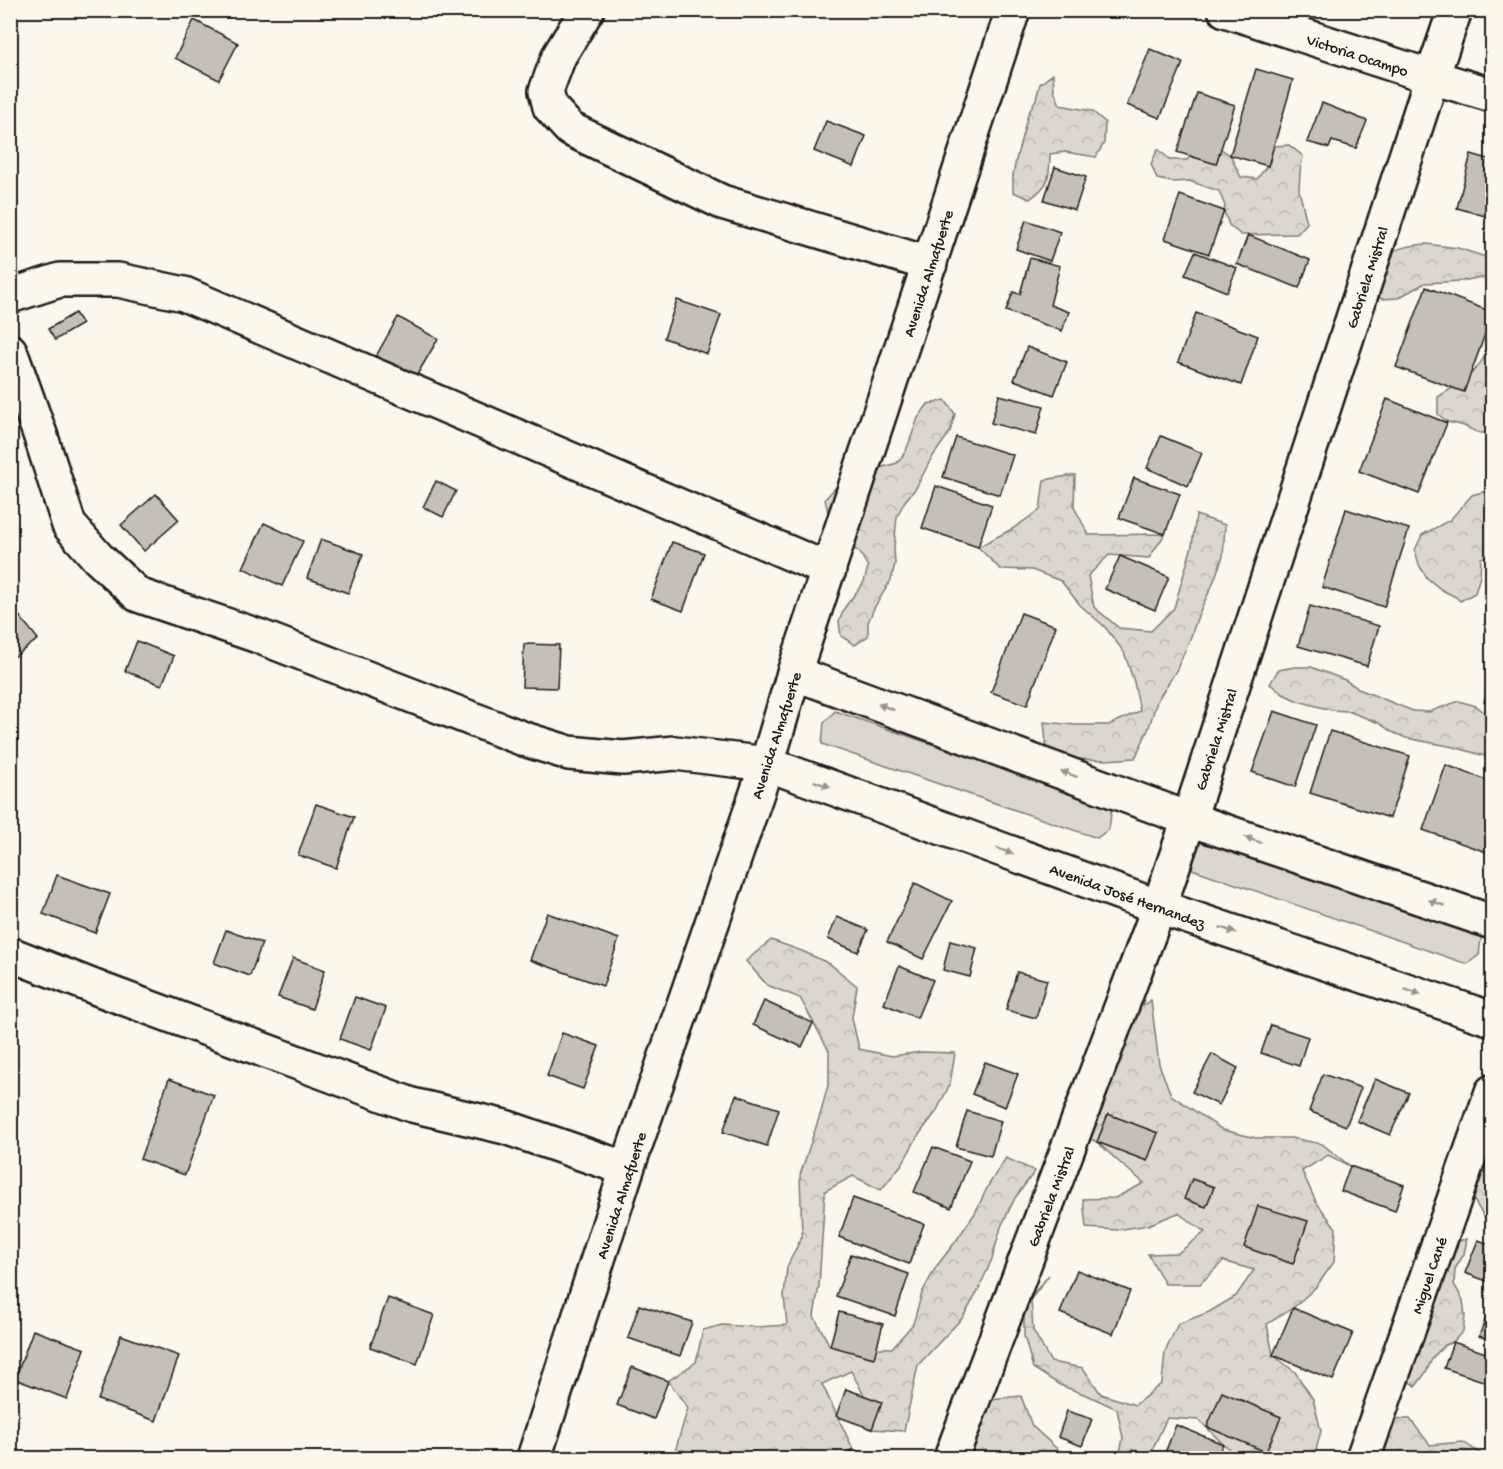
<svg xmlns="http://www.w3.org/2000/svg" width="1503" height="1469" font-family="'Gochi Hand',sans-serif">
  <defs>
    <pattern id="forest-crowns" width="20" height="18" patternUnits="userSpaceOnUse" patternTransform="scale(1.5)"><rect width="20" height="18" fill="#dad7ce"/><path d="M2 6a3 3 0 1 1 6 0M12 15a3 3 0 1 1 6 0" fill="none" stroke="#bab8b0"/></pattern>
  </defs>
  <rect width="100%" height="100%" fill="#fbf7ec"/>
  <filter id="ink" filterUnits="userSpaceOnUse"><feTurbulence type="fractalNoise" baseFrequency=".0167" numOctaves="2"/><feDisplacementMap in="SourceGraphic" scale="12" xChannelSelector="R" yChannelSelector="G"/><feConvolveMatrix kernelMatrix="1 2 1 2 8 2 1 2 1" color-interpolation-filters="sRGB"/></filter>
  <g filter="url(#ink)">
    <g fill="#dad7ce" stroke="#7b7a75" stroke-width="1.5">
      <polygon points="835,711 1112,806 1109,829 1097,838 822,744 824,723"/>
      <polygon points="1205,837 1482,931 1479,955 1467,964 1192,869 1194,849"/>
    </g>
    <g fill="url(#forest-crowns)" stroke="#7b7a75" stroke-width="1.5">
      <path d="M 1053,74 L 1054,90 L 1060,105 L 1092,111 L 1105,122 L 1104,143 L 1096,157 L 1065,152 L 1050,154 C 1049,179 1051,183 1030,199 L 1013,192 L 1013,175 L 1016,160 L 1028,114 L 1036,99 L 1040,84 Z"/>
      <polygon points="1215,145 1230,155 1241,177 1257,179 1270,162 1273,146 1289,145 1303,156 1300,172 1299,190 1307,223 1297,234 1241,235 1229,225 1224,211 1225,206 1219,191 1189,181 1173,182 1157,179 1151,164 1158,149 1170,160 1187,160 1199,147"/>
      <path d="M 1426,244 L 1458,248 L 1492,259 L 1492,278 L 1477,278 L 1462,281 L 1425,283 L 1398,298 L 1382,299 L 1368,291 C 1371,282 1374,271 1378,263 C 1386,249 1412,245 1426,244 Z"/>
      <path d="M 1492,342 L 1492,431 C 1479,436 1476,431 1464,426 C 1450,421 1450,426 1438,414 L 1438,397 C 1464,381 1480,371 1492,342 Z"/>
      <polygon points="945,400 955,414 950,432 931,459 916,488 905,501 897,516 894,548 895,564 891,580 874,608 868,623 868,636 855,645 841,636 839,621 845,607 864,582 868,567 860,553 847,543 829,517 825,499 836,487 849,477 897,463 906,451 918,418 928,404"/>
      <polygon points="1075,475 1074,507 1089,535 1165,534 1149,558 1109,555 1088,576 1094,607 1119,628 1151,631 1174,608 1192,546 1196,515 1225,525 1223,556 1212,586 1199,613 1189,642 1176,671 1157,701 1148,730 1135,758 1106,760 1077,759 1047,753 1044,722 1075,725 1109,725 1140,711 1134,682 1124,652 1105,627 1080,605 1061,581 1032,570 1000,569 978,547 1012,529 1040,510 1044,480"/>
      <polygon points="1489,490 1492,490 1492,554 1481,558 1480,576 1475,593 1460,601 1456,597 1442,590 1427,578 1419,565 1415,550 1422,535 1450,520 1472,495"/>
      <polygon points="1295,667 1311,667 1345,680 1361,690 1413,711 1429,712 1459,701 1476,706 1492,718 1492,758 1454,747 1406,738 1392,732 1379,723 1348,711 1331,710 1298,701 1283,694 1270,684 1278,670"/>
      <polygon points="771,940 802,951 830,964 857,986 852,1018 859,1049 892,1056 922,1052 955,1053 950,1084 936,1112 918,1136 902,1164 881,1190 853,1176 825,1191 819,1286 814,1316 830,1346 861,1348 892,1348 913,1324 922,1293 936,1267 956,1241 975,1213 989,1184 1006,1158 1035,1171 1015,1198 1001,1227 992,1259 978,1291 963,1317 918,1365 904,1431 872,1429 865,1397 851,1371 822,1384 853,1449 833,1458 673,1458 688,1408 668,1381 696,1362 703,1330 722,1325 756,1327 787,1325 784,1296 787,1267 802,1236 800,1175 821,1112 829,1081 829,1051 800,998 767,985 746,961"/>
      <polygon points="1151,1000 1159,1064 1171,1095 1223,1130 1256,1138 1291,1138 1322,1144 1350,1166 1328,1155 1302,1171 1316,1202 1336,1228 1334,1262 1316,1287 1293,1308 1267,1324 1273,1355 1295,1372 1313,1399 1321,1431 1314,1458 1243,1458 1223,1444 1199,1420 1167,1418 1153,1448 1153,1458 1119,1458 1123,1438 1117,1409 1089,1396 1060,1385 1033,1368 1024,1336 1024,1305 1049,1275 1031,1299 1033,1330 1051,1362 1083,1368 1101,1394 1135,1405 1162,1383 1165,1352 1178,1324 1209,1312 1236,1296 1254,1270 1223,1261 1200,1284 1165,1284 1148,1254 1178,1253 1205,1232 1178,1213 1148,1225 1117,1230 1086,1228 1083,1199 1115,1198 1144,1183 1119,1162 1097,1142 1083,1136 1123,1017"/>
      <polygon points="1492,1133 1492,1221 1486,1220 1470,1194"/>
      <polygon points="1467,1239 1464,1254 1455,1269 1454,1284 1463,1300 1465,1316 1463,1331 1453,1342 1445,1345 1433,1357 1426,1372 1416,1386 1402,1378 1450,1243"/>
      <polygon points="1021,1396 1032,1426 1067,1458 945,1458 989,1399"/>
      <polygon points="1377,1418 1410,1419 1430,1445 1463,1442 1487,1458 1369,1458"/>
    </g>
    <g fill="#c3c0b8" stroke="#1c1c1c" stroke-width="1.5">
      <polygon points="194,20 238,43 219,80 175,58"/>
      <polygon points="1150,49 1183,63 1160,118 1127,105"/>
      <polygon points="1256,69 1293,80 1268,166 1230,155"/>
      <polygon points="1197,93 1235,105 1216,164 1177,152"/>
      <polygon points="1322,103 1367,121 1356,148 1332,141 1329,148 1307,142"/>
      <polygon points="826,121 866,136 854,167 814,151"/>
      <polygon points="1471,154 1492,160 1492,218 1457,208"/>
      <polygon points="1055,167 1086,177 1075,210 1044,200"/>
      <polygon points="1180,195 1224,211 1209,254 1165,239"/>
      <polygon points="1026,220 1060,232 1050,261 1016,249"/>
      <polygon points="1248,235 1310,260 1299,288 1237,264"/>
      <polygon points="1195,252 1237,268 1227,292 1185,275"/>
      <polygon points="1030,258 1060,266 1050,305 1069,312 1062,331 1006,311 1013,292 1020,294"/>
      <polygon points="1426,287 1492,312 1492,315 1464,392 1396,367"/>
      <polygon points="677,300 721,315 707,354 664,338"/>
      <polygon points="75,313 82,324 55,340 48,329"/>
      <polygon points="1196,313 1258,336 1241,385 1178,362"/>
      <polygon points="398,317 438,339 414,380 375,358"/>
      <polygon points="1027,347 1067,362 1054,395 1014,380"/>
      <polygon points="999,395 1044,406 1036,435 991,423"/>
      <polygon points="1387,399 1447,423 1419,494 1359,471"/>
      <polygon points="1161,436 1202,453 1188,486 1147,468"/>
      <polygon points="956,437 1013,455 1000,495 943,477"/>
      <polygon points="1134,478 1180,494 1165,534 1119,518"/>
      <polygon points="436,481 456,491 443,517 423,507"/>
      <polygon points="936,486 992,505 978,547 922,528"/>
      <polygon points="156,494 179,520 144,551 121,525"/>
      <polygon points="1346,509 1409,529 1384,607 1322,587"/>
      <polygon points="264,523 303,541 282,586 243,568"/>
      <polygon points="321,539 363,554 348,593 307,578"/>
      <polygon points="672,542 704,553 683,611 651,599"/>
      <polygon points="1120,556 1169,577 1155,610 1105,589"/>
      <polygon points="1310,606 1379,626 1367,666 1298,646"/>
      <polygon points="17,613 38,639 10,660 10,618"/>
      <polygon points="1021,613 1056,626 1027,705 991,692"/>
      <polygon points="137,641 174,656 162,685 125,671"/>
      <polygon points="524,644 559,645 557,688 522,687"/>
      <polygon points="1492,676 1492,705 1484,702"/>
      <polygon points="1274,711 1316,725 1295,787 1252,772"/>
      <polygon points="1330,731 1410,756 1390,818 1310,793"/>
      <polygon points="1446,765 1492,782 1492,854 1423,830"/>
      <polygon points="316,804 354,817 336,868 298,855"/>
      <polygon points="57,875 110,894 95,933 43,914"/>
      <polygon points="915,883 952,901 923,959 887,942"/>
      <polygon points="547,913 619,939 603,986 530,960"/>
      <polygon points="837,917 868,930 858,952 828,939"/>
      <polygon points="226,930 262,943 250,976 214,963"/>
      <polygon points="950,941 977,948 970,977 943,970"/>
      <polygon points="293,958 325,970 312,1009 278,997"/>
      <polygon points="899,966 933,980 917,1018 884,1004"/>
      <polygon points="1017,972 1047,980 1036,1018 1006,1010"/>
      <polygon points="355,997 386,1008 371,1050 340,1039"/>
      <polygon points="764,1001 813,1023 802,1047 753,1025"/>
      <polygon points="1271,1025 1308,1037 1299,1066 1261,1053"/>
      <polygon points="562,1033 599,1046 583,1089 547,1076"/>
      <polygon points="1212,1054 1238,1068 1219,1105 1192,1092"/>
      <polygon points="985,1062 1018,1074 1005,1107 972,1094"/>
      <polygon points="1323,1074 1361,1088 1346,1126 1309,1111"/>
      <polygon points="169,1079 214,1095 185,1175 140,1159"/>
      <polygon points="1375,1079 1409,1093 1390,1135 1357,1121"/>
      <polygon points="736,1095 779,1109 767,1146 723,1132"/>
      <polygon points="967,1111 1001,1121 991,1156 956,1147"/>
      <polygon points="1108,1114 1158,1133 1147,1161 1097,1142"/>
      <polygon points="933,1147 970,1161 951,1208 914,1192"/>
      <polygon points="1350,1166 1404,1185 1395,1211 1341,1191"/>
      <polygon points="1192,1179 1214,1187 1206,1207 1184,1199"/>
      <polygon points="853,1198 924,1224 909,1264 839,1237"/>
      <polygon points="1258,1206 1308,1221 1293,1264 1244,1247"/>
      <polygon points="1478,1240 1492,1245 1492,1283 1465,1273"/>
      <polygon points="851,1254 909,1274 895,1316 836,1296"/>
      <polygon points="1077,1270 1130,1291 1113,1334 1060,1313"/>
      <polygon points="388,1298 434,1315 417,1364 370,1347"/>
      <polygon points="1492,1302 1492,1341 1479,1336"/>
      <polygon points="639,1305 692,1322 680,1356 628,1338"/>
      <polygon points="1293,1308 1353,1333 1333,1380 1273,1355"/>
      <polygon points="839,1312 883,1324 874,1358 830,1346"/>
      <polygon points="33,1330 85,1349 67,1399 15,1379"/>
      <polygon points="121,1335 179,1356 156,1421 98,1400"/>
      <polygon points="1453,1342 1492,1355 1492,1361 1486,1382 1444,1368"/>
      <polygon points="632,1367 668,1381 654,1419 617,1405"/>
      <polygon points="846,1389 882,1402 872,1429 836,1416"/>
      <polygon points="1222,1392 1281,1417 1266,1452 1207,1427"/>
      <polygon points="1067,1411 1092,1419 1082,1446 1058,1437"/>
      <polygon points="1176,1425 1223,1444 1217,1458 1163,1458"/>
      <polygon points="853,1449 872,1458 848,1458"/>
    </g>
    <g fill="none" stroke-linecap="round" stroke-linejoin="round">
      <defs>
        <g id="minor">
          <polyline points="587,10 559,56 546,91 550,107 570,129 722,202 930,264"/>
          <polyline points="1225,10 1432,77 1492,95"/>
          <polyline points="10,296 60,280 118,280 184,294 829,570"/>
          <polyline points="10,351 41,437 69,525 98,558 138,595 258,636 524,739 569,753 623,758 675,753 767,764"/>
          <polyline points="10,954 102,990 412,1105 505,1127 627,1169"/>
          <polyline points="951,1458 1159,907 1189,819 1432,77 1455,10"/>
          <polyline points="1363,1458 1492,1092"/>
        </g>
        <g id="tertiary">
          <polyline points="794,673 1189,819 1492,922"/>
          <polyline points="767,764 1159,907 1492,1019"/>
          <polyline points="534,1458 627,1169 767,764 794,673 1013,10"/>
        </g>
      </defs>
      <use href="#minor" stroke="#1c1c1c" stroke-width="38"/>
      <use href="#tertiary" stroke="#1c1c1c" stroke-width="38"/>
      <use href="#minor" stroke="#fbf7ec" stroke-width="33"/>
      <use href="#tertiary" stroke="#fbf7ec" stroke-width="33"/>
    </g>
    <defs><path id="oneway-solid" d="M-6-.8H1V-3.2L6.5 0L1 3.2V.8H-6Z" transform="scale(1.5)"/></defs>
    <g fill="#97948e">
      <use href="#oneway-solid" transform="translate(886 707) rotate(-160)"/>
      <use href="#oneway-solid" transform="translate(1069 774) rotate(-160)"/>
      <use href="#oneway-solid" transform="translate(822 784) rotate(20)"/>
      <use href="#oneway-solid" transform="translate(1253 840) rotate(-161)"/>
      <use href="#oneway-solid" transform="translate(1005 851) rotate(20)"/>
      <use href="#oneway-solid" transform="translate(1437 903) rotate(-161)"/>
      <use href="#oneway-solid" transform="translate(1228 930) rotate(19)"/>
      <use href="#oneway-solid" transform="translate(1413 992) rotate(19)"/>
    </g>
  </g>
  <g text-anchor="middle" stroke-width="4.5" stroke-linejoin="round" paint-order="stroke">
    <g font-size="16" fill="#1c1c1c" stroke="#fbf7ec">
      <text transform="translate(1358 54) rotate(18)" y="6">Victoria Ocampo</text>
      <text transform="translate(927 273) rotate(-72)" y="6">Avenida Almafuerte</text>
      <text transform="translate(1366 277) rotate(-72)" y="6">Gabriela Mistral</text>
      <text transform="translate(775 735) rotate(-72)" y="6">Avenida Almafuerte</text>
      <text transform="translate(1215 739) rotate(-72)" y="6">Gabriela Mistral</text>
      <text transform="translate(1128 895) rotate(20)" y="6">Avenida José Hernandez</text>
      <text transform="translate(620 1195) rotate(-72)" y="6">Avenida Almafuerte</text>
      <text transform="translate(1050 1196) rotate(-69)" y="6">Gabriela Mistral</text>
      <text transform="translate(1428 1275) rotate(-71)" y="6">Miguel Cané</text>
    </g>
  </g>
  <rect width="1503" height="1469" fill="none" stroke="#fbf7ec" stroke-width="36"/>
  <rect x="18" y="18" width="1467" height="1433" fill="none" stroke="#1c1c1c" stroke-width="2" filter="url(#ink)"/>
</svg>
